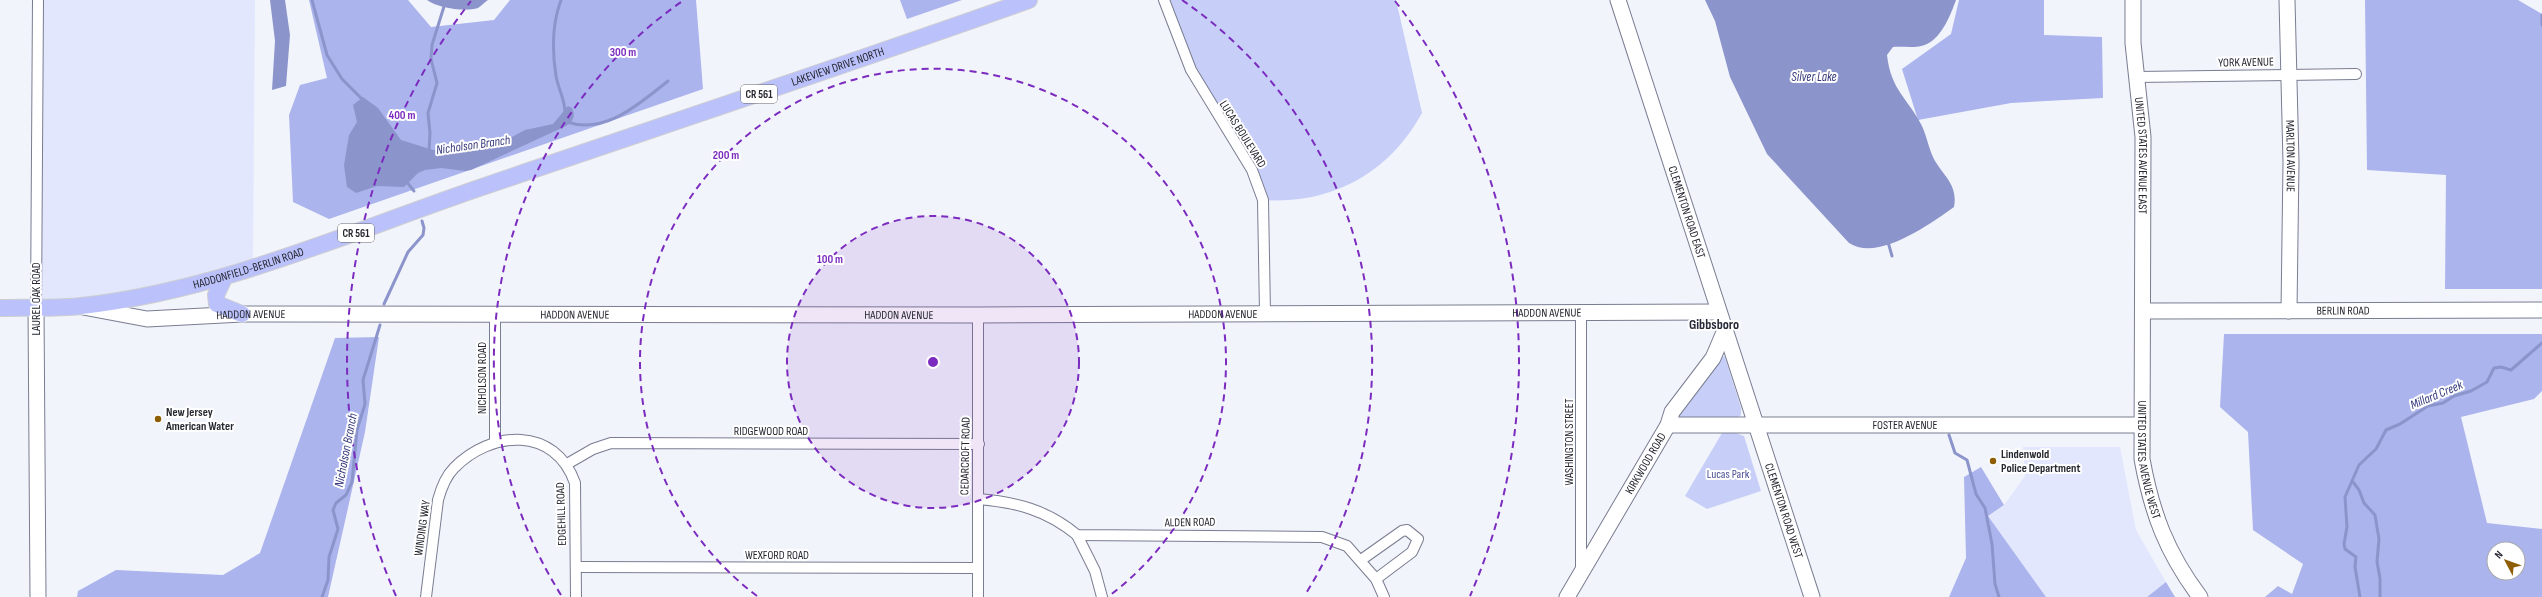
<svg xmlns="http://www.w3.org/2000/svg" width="2542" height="597" font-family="'Sofia Sans Condensed',sans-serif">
  <rect width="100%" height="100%" fill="#f2f4fc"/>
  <g fill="#e2e7fe">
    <polygon points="38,0 255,0 253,269 224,278 36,307"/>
    <polygon points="2023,447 2120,447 2136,530 2166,582 2147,597 2046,597 1988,516 2004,505 2025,476"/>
  </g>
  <g fill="#c7cff9">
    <path d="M 1164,0 L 1396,0 L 1422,113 C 1390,172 1332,205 1263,200 L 1206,99 Z"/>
    <polygon points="1719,355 1725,357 1741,408 1741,415 1738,417 1676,417"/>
    <polygon points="1722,433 1736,433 1744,436 1761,491 1707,509 1685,496"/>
  </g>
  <g fill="#abb4ec" fill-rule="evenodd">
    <polygon points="309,0 408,0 431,27 494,20 510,0 696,0 703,89 329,219 293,202 289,115 300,85 327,78"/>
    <polygon points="900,0 962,0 907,19"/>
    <polygon points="1959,0 2044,0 2044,35 2102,37 2103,98 2011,103 1918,120 1902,69 1951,34"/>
    <polygon points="2365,0 2518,0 2542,14 2542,289 2445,289 2446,175 2367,170"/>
    <path d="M 2224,334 L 2542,334 L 2542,391 L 2534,399 L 2461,417 L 2487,523 L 2542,529 L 2542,597 L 2265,597 L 2278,586 L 2292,594 L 2303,564 L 2253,530 L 2248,432 L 2220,407 ZM 2494,549 L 2518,549 L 2518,573 L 2494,573 Z"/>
    <polygon points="379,337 365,432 328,597 77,597 78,591 116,570 223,575 260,553 335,338"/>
    <polygon points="1981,467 2004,505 1988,516 2046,597 1949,597 1966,558 1964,477"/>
    <polygon points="2166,582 2175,597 2147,597"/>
  </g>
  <g fill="#8c95cb">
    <polygon points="270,0 285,0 290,35 286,86 272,90 275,41"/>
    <path d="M 427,0 L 488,0 C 485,2 481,6 478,8 C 465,12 437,8 427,0 Z"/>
    <path d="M 1705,0 L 1956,0 C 1951,14 1942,37 1927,44 C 1917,49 1903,46 1893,47 L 1887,55 C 1891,91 1908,98 1922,126 C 1927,137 1929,150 1935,161 C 1945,177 1958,186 1954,207 C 1930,224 1878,262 1849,243 L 1767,154 L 1730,77 L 1715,21 Z"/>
    <path d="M 363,97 L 378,108 L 401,140 L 433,150 L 495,146 L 525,130 L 553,124 L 568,106 L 572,108 C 576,116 573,122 566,126 L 471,170 L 465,171 L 441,168 L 425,170 L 418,173 L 404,187 L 377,186 L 356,193 L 347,187 L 344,165 L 349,135 L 357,122 L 353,105 Z"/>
  </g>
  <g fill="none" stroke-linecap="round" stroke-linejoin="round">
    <g stroke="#8c95cb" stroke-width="3">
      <polyline points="312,0 327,55 342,79 363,100"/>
      <path d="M 561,0 C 552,24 552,51 556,76 C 558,88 565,100 565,112"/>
      <polyline points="2542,15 2542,25"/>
      <path d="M 567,122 C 606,135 640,103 668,81"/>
      <polyline points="429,152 430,133 428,113 437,83 431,59 432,45 446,0"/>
      <polyline points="406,181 414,191"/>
      <polyline points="1888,242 1892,256"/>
      <polyline points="384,304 408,252 423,235 424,228 422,221"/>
      <polyline points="1949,435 1955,453 1967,460 1976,494 1985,508 1992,544 1995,584 1999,597"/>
      <polyline points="2353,482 2359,490 2364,503 2375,515 2379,539 2377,562 2380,578 2380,597"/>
      <polyline points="322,597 328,580 329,557 338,529 333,510 336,503 346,495 352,482 357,430 365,404 363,380 380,325"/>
      <polyline points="2360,597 2355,567 2356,557 2345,549 2344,544 2347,527 2345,497 2359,465 2376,449 2386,430 2400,424 2428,406 2443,403 2454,396 2471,391 2487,382 2494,368 2501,367 2511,370 2542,343"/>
    </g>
    <defs>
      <g id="street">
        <polyline points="1164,0 1191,70 1252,170 1263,200 1265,313"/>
        <polyline points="2137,77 2356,74"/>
        <polyline points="36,307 38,0"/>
        <polyline points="1581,313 1581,571"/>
        <polyline points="495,315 495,441"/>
        <polyline points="978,315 978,597"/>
        <polyline points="567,464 593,449 611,443 979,444"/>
        <path d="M 978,499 C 1016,502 1047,510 1077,535 L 1322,537 L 1347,546 L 1376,579 L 1384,597"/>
        <polyline points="1077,535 1095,571 1102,597"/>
        <polyline points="1361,560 1402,531 1407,530 1418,539 1412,552 1376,579"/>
        <polyline points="576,567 978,568"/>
        <path d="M 426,597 L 438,500 C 441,489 446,476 454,468 C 491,430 555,426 575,483 L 576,597"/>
      </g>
      <g id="secondary">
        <path id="s1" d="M 1618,0 L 1812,597"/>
        <path id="s2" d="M 2133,0 L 2133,43 L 2143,137 L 2142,459 C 2152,514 2167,553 2200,597"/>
        <path id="s3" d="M 2287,0 L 2291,162 L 2289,311"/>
        <polyline points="36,307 38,597"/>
        <path id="s4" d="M 83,307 L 147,319 L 242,314 L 978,315 L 1719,312"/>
        <path id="s5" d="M 2144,311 L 2542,310"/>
        <path id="s6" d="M 1668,425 L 2141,425"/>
        <path id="s7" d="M 1567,597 L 1668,425 L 1672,412 L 1713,358 L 1725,330"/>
      </g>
      <g id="primary">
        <polyline points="224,278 216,295 217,304 242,314"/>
        <path id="s8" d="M 0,308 C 27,307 55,309 81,306 C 223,290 352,231 485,186 C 667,124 849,64 1029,0"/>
      </g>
    </defs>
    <use href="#street" stroke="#797d90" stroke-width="12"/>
    <use href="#secondary" stroke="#797d90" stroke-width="17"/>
    <use href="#primary" stroke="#cfcfd1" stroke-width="18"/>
    <use href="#street" stroke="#fff" stroke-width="10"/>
    <use href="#secondary" stroke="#fff" stroke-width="15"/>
    <use href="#primary" stroke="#bac1fb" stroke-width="16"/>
  </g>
  <circle cx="933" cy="362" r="146" fill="#7b2cbf" fill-opacity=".12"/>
  <g fill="none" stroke="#7b2cbf" stroke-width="2" stroke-dasharray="7 5">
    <circle cx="933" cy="362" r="146"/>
    <path d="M757 596A293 293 0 1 1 1109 596"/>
    <path d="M561 595A439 439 0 0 1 684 0M1182 0A439 439 0 0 1 1305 595"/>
    <path d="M396 596A586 586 0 0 1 471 1M1395 1A586 586 0 0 1 1470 596"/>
  </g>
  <g fill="#8d5e05" stroke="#fff" stroke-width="1.5">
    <circle cx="158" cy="419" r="4"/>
    <circle cx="1993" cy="461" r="4"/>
  </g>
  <g text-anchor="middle" stroke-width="4" stroke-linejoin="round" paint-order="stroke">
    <g fill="#fff" stroke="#67686d" stroke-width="1">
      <rect x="741" y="85" width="36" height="18" rx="3"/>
      <rect x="338" y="224" width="36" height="18" rx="3"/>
    </g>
    <g font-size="11" font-weight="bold" fill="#26272f">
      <text x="759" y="98">CR 561</text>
      <text x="356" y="237">CR 561</text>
    </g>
    <g font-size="12" fill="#26272f" stroke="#fff">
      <text transform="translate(2246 62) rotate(-1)" y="4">YORK AVENUE</text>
      <text dy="4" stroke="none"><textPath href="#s8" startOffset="876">LAKEVIEW DRIVE NORTH</textPath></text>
      <text transform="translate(1243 134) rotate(58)" y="4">LUCAS BOULEVARD</text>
      <text dy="4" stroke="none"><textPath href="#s2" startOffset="156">UNITED STATES AVENUE EAST</textPath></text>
      <text dy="4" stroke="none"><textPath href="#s3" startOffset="156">MARLTON AVENUE</textPath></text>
      <text dy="4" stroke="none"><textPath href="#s1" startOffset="223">CLEMENTON ROAD EAST</textPath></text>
      <text dy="4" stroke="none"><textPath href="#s8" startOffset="253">HADDONFIELD-BERLIN ROAD</textPath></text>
      <text transform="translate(36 299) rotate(-90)" y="4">LAUREL OAK ROAD</text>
      <text dy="4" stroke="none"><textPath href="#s5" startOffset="199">BERLIN ROAD</textPath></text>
      <text dy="4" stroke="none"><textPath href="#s4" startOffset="1141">HADDON AVENUE</textPath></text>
      <text dy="4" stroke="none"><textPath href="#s4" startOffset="1465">HADDON AVENUE</textPath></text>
      <text dy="4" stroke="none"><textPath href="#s4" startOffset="169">HADDON AVENUE</textPath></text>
      <text dy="4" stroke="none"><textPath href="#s4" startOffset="493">HADDON AVENUE</textPath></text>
      <text dy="4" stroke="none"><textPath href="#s4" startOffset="817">HADDON AVENUE</textPath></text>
      <text transform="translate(482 378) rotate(-90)" y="4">NICHOLSON ROAD</text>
      <text dy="4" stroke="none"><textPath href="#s6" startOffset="237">FOSTER AVENUE</textPath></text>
      <text x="771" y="435">RIDGEWOOD ROAD</text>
      <text transform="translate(1569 442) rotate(-90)" y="4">WASHINGTON STREET</text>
      <text transform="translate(965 456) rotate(-89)" y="4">CEDARCROFT ROAD</text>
      <text dy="4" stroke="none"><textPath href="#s2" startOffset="461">UNITED STATES AVENUE WEST</textPath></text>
      <text dy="4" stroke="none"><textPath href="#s7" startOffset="155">KIRKWOOD ROAD</textPath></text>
      <text dy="4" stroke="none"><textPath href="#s1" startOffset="537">CLEMENTON ROAD WEST</textPath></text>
      <text transform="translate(561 514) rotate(-92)" y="4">EDGEHILL ROAD</text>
      <text transform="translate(1190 522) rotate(-1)" y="4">ALDEN ROAD</text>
      <text transform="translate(422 528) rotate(-82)" y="4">WINDING WAY</text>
      <text x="777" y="559">WEXFORD ROAD</text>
    </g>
    <g font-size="12" font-weight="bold" fill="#26272f" stroke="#fff" text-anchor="start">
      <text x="166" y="416">New Jersey<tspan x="166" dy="14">American Water</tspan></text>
      <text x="2001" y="458">Lindenwold<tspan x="2001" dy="14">Police Department</tspan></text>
    </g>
    <g font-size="12" fill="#484f93" stroke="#fff">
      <text x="1728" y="478">Lucas Park</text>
    </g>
    <g font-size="13" font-style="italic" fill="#35397b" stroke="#fff">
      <text x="1814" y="81">Silver Lake</text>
      <text transform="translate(473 144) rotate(-8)" y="5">Nicholson Branch</text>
      <text transform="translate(2436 394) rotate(-23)" y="5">Millard Creek</text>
      <text transform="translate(345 450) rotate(-79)" y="5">Nicholson Branch</text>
    </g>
    <g font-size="14" font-weight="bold" fill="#262939" stroke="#fff">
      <text x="1714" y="329">Gibbsboro</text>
    </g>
  </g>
  <circle cx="933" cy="362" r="6" fill="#7b2cbf" stroke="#fff" stroke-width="2"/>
  <g font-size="12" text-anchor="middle" font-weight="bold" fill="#7b2cbf" stroke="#fff" stroke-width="4" stroke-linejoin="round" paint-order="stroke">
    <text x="623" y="56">300 m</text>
    <text x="402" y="119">400 m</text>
    <text x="726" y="159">200 m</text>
    <text x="830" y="263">100 m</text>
  </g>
  <g transform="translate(2506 561) rotate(311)"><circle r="19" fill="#ffffff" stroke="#a8a9ac"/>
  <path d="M0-3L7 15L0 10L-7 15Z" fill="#8d5e05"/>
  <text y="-6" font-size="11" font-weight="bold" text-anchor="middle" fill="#26272f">N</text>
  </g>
</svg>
